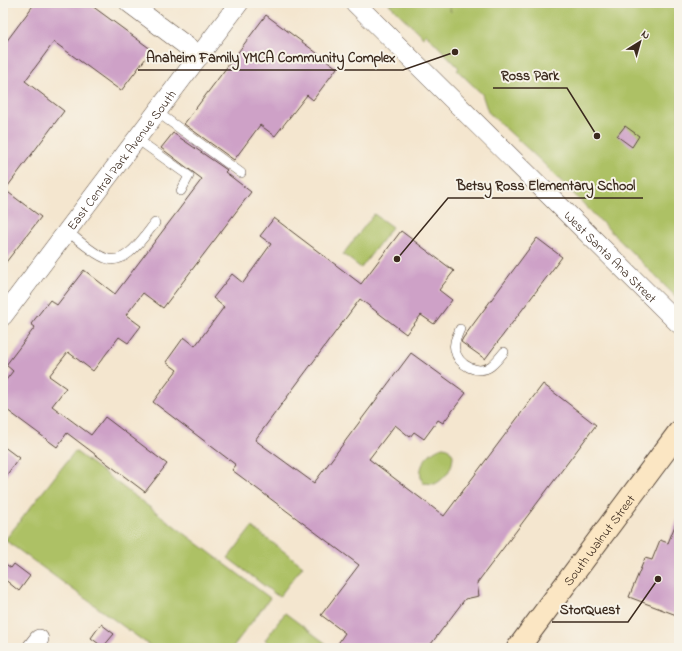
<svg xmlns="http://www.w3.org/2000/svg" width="682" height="651" font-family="'Indie Flower',sans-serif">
  <rect width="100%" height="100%" fill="#f7f3e8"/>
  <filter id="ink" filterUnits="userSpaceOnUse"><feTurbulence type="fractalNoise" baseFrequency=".025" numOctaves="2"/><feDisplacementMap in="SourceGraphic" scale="8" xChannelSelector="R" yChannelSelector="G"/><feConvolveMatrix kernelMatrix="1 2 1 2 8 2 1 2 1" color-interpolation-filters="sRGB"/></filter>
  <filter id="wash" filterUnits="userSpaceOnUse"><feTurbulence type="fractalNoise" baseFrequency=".012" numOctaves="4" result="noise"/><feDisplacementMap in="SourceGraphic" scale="16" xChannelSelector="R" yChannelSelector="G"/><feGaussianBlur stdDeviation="0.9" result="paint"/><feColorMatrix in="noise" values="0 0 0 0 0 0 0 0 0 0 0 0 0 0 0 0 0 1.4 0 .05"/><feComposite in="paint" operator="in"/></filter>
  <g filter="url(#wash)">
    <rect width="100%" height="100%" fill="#f4e6cf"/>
    <g fill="#adc165" stroke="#747642">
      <polygon points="388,3 447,3 451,12 448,3 679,3 679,300 541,161 488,112 482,94 457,70 459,68 426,34 423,37"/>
      <polygon points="374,214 392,227 361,268 343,254"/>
      <path d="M 443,447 L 448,448 L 453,455 C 453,468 446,478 435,484 L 423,483 C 415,468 428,451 443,447 Z"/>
      <polygon points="75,451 270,598 232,648 153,648 5,540"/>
      <polygon points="252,527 303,566 279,597 228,558"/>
      <polygon points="285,613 328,645 326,648 276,648 265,640"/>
    </g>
    <g id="blocks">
      <g fill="#cea1c7">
        <polygon points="35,3 88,3 152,50 121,91 54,42 25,81 64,111 5,190 41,217 3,266 3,46"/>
        <polygon points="266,15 337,68 313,100 307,95 275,136 260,125 234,160 184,124"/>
        <polygon points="625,126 639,136 632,147 617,136"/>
        <polygon points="173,133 227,170 225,172 251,192 163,308 143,293 126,315 141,326 128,343 119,337 93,371 68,352 49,376 66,388 52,406 91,435 105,417 167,464 145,492 67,433 57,447 3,407 3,384 13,371 6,365 35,327 31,324 50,300 57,305 84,270 115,294 202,179 161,148"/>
        <polygon points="274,218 361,284 401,231 454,271 439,290 452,300 434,324 421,315 406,334 360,299 255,440 314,483 411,353 466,393 443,423 438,420 424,439 414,432 410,437 395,425 369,459 444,516 543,384 596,425 477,583 479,596 465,599 428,648 335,648 345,633 321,615 359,565 232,470 236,465 153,402 177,370 166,362 184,337 195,346 224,307 213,298 232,274 243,283 271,244 260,236"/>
        <polygon points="537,238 562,257 485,359 461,342 463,338"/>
        <polygon points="3,446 19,458 3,480"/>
        <polygon points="678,518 679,518 679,616 629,597 645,558 652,560 660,540 668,543"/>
        <polygon points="3,562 11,568 14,564 30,576 19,591 3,578"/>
        <polygon points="101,624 114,634 103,647 91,638"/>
      </g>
    </g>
  </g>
  <g filter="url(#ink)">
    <use href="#blocks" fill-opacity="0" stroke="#574639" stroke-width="1"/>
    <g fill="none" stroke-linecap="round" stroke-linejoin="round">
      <defs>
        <g id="lane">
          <polyline points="157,112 241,173"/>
          <polyline points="137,139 189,176 181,191"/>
          <path d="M 67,231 C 79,240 92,253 105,258 C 126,267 144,236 155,223"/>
          <path d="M 460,329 C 457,336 453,343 455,350 C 458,365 478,376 491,366 C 496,362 500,357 504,352"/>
        </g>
        <g id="street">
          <polyline points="129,3 200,56"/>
          <path id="s1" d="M 355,3 L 679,324"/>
          <path id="s2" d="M 3,316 L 239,3"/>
          <polyline points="32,648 39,639"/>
        </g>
        <g id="secondary">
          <path id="s3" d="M 518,648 L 679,432"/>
        </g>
      </defs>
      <use href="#lane" stroke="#574639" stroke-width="10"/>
      <use href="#street" stroke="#574639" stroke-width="20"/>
      <use href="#secondary" stroke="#574639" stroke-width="24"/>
      <use href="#lane" stroke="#fff" stroke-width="9"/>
      <use href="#street" stroke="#fff" stroke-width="19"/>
      <use href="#secondary" stroke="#fbe6c3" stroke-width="22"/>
    </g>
  </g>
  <g text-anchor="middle" stroke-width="4" stroke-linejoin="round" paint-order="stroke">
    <g font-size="13" fill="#3b2a1e" stroke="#f7f3e8">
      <text dy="5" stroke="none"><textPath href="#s2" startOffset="196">East Central Park Avenue South</textPath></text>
      <text dy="5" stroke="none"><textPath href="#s1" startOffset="360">West Santa Ana Street</textPath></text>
      <text dy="5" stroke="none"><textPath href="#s3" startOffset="135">South Walnut Street</textPath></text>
    </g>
  </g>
  <path fill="none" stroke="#3b2a1e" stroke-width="1.5" d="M455 52L403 70H138M597 136L567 88H493M397 259L448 198H643M658 579L628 622H552"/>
  <g fill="#3b2a1e" stroke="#f7f3e8" stroke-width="1.5">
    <circle cx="455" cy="52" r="4"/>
    <circle cx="597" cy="136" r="4"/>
    <circle cx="397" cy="259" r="4"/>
    <circle cx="658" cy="579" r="4"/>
  </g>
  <g font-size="14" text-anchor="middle" font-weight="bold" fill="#3b2a1e" stroke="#f7f3e8" stroke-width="4" stroke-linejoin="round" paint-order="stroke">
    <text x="271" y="62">Anaheim Family YMCA Community Complex</text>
    <text x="530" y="80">Ross Park</text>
    <text x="546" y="190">Betsy Ross Elementary School</text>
    <text x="590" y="614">StorQuest</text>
  </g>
  <rect width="682" height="651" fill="none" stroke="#f7f3e8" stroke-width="16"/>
  <g transform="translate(640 42) rotate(37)" stroke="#f7f3e8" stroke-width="3" paint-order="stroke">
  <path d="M0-3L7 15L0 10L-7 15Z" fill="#3b2a1e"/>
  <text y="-6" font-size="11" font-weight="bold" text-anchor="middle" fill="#3b2a1e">N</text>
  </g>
</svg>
